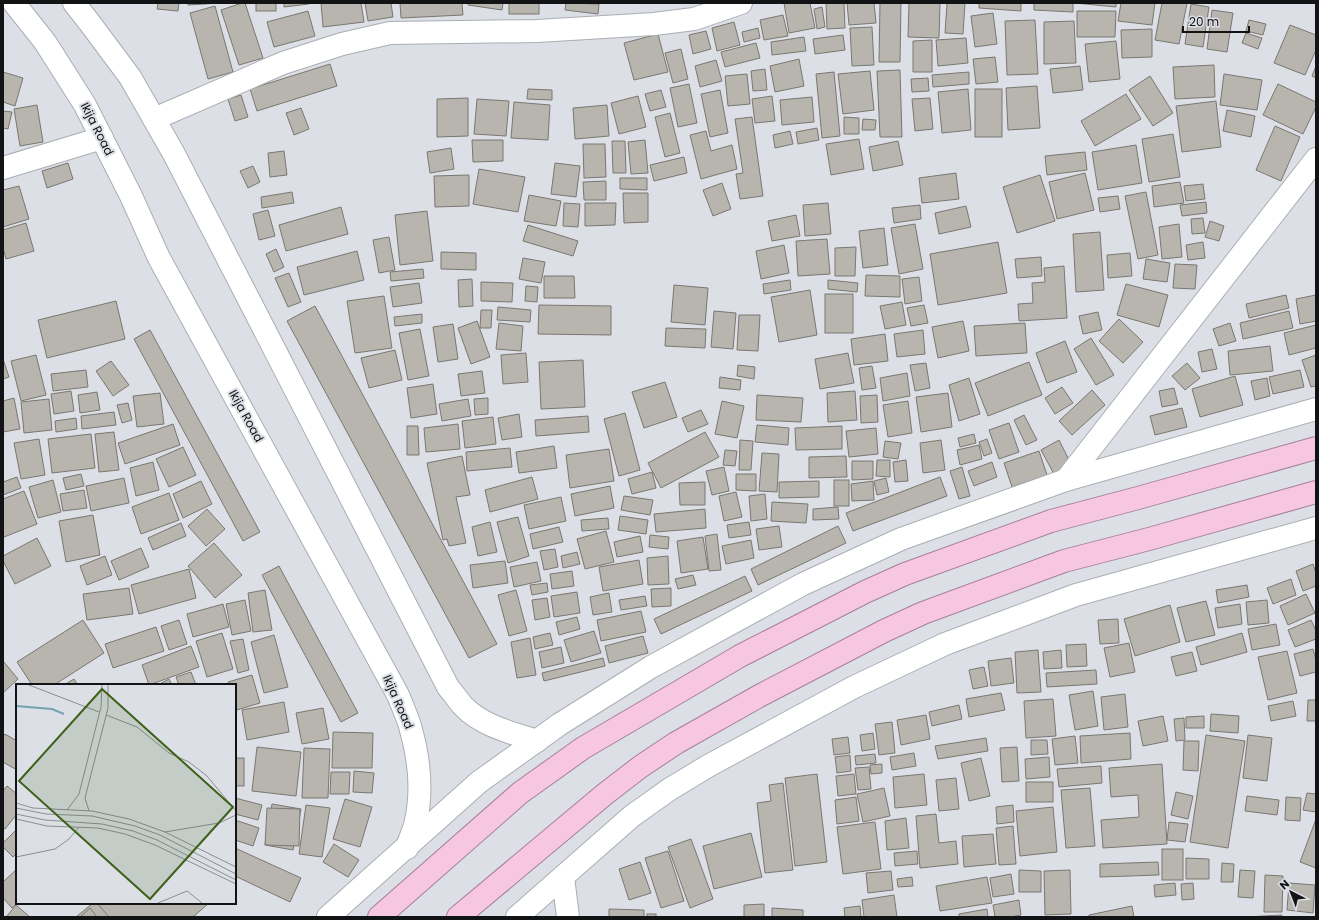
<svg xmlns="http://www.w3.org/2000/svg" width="1319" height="920" font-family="Poppins,sans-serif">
  <rect width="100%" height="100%" fill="#dce0e6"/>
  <g fill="#b8b4ae" stroke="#7a7771">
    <polygon points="158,3 179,3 178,11 157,9"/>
    <polygon points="188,3 221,3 188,5"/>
    <polygon points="242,3 245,3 263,58 239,65 221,10"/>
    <rect x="256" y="3" width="20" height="8"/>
    <polygon points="284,3 309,3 309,4 284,7"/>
    <polygon points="321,3 361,3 364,22 323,27"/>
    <polygon points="365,3 391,3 393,17 368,21"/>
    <polygon points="400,3 462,3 463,15 401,18"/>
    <polygon points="468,3 503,3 502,10 468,5"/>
    <rect x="509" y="3" width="30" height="11"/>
    <polygon points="566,3 599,4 598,14 565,10"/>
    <polygon points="784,3 810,3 815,28 789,33"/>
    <polygon points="826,3 844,3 845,28 827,29"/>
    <polygon points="847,3 874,3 876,23 849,25"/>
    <polygon points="880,3 901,3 900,62 879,62"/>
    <polygon points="909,3 940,3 939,38 908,37"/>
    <polygon points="947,3 965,3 963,34 945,33"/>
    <polygon points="979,3 1021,3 1021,11 979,8"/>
    <polygon points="1034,3 1073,3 1073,12 1034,10"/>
    <polygon points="1075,3 1116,3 1116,7"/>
    <polygon points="1121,3 1155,3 1152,25 1118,21"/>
    <polygon points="1162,3 1187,3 1179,44 1155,40"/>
    <polygon points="1191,4 1209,7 1203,47 1185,44"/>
    <polygon points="215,6 233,72 208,79 190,13"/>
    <polygon points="822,7 825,27 817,29 814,9"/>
    <polygon points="1212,10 1233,13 1227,52 1207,49"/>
    <polygon points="308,11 315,36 274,47 267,22"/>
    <polygon points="1077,11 1116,11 1115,37 1077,37"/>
    <polygon points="993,13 997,44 975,47 971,16"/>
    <polygon points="783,15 788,36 764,40 760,20"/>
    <polygon points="1035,20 1038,74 1007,75 1005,21"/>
    <polygon points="1249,20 1266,24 1263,35 1246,31"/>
    <polygon points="1074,21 1076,63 1044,64 1044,22"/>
    <polygon points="734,22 740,45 717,51 712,28"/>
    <polygon points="1290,25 1316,35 1316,50 1305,75 1274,63"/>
    <polygon points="872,27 874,65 852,66 850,28"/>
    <polygon points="758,28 760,38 744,42 742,32"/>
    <polygon points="1152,29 1152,57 1122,58 1121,30"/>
    <polygon points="706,31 711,49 693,54 689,35"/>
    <polygon points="1246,33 1262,38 1258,49 1242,43"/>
    <polygon points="658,34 668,72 634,80 624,43"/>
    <polygon points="843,35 845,50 815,54 813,39"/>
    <polygon points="804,37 806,51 772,55 771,42"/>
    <polygon points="966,38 968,63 938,66 936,40"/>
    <polygon points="932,40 932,72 913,72 913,41"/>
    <polygon points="1116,41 1120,79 1089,82 1085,44"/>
    <polygon points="756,43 760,58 725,67 721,52"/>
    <polygon points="681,49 688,79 673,83 665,53"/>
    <polygon points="995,57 998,82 976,84 973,59"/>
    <polygon points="799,59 804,86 775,92 770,66"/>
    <polygon points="716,60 722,81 700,87 695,66"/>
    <polygon points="330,64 337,86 257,111 250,89"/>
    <polygon points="1214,65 1215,97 1175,99 1173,67"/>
    <polygon points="1080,66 1083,90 1053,93 1050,69"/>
    <polygon points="1316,66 1316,78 1312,76"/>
    <polygon points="765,69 767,90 753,91 751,71"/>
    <polygon points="900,70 902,137 880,137 877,71"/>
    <polygon points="870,71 874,110 843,114 838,74"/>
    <polygon points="3,72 23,78 15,106 3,102"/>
    <polygon points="834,72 840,136 822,138 816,74"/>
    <polygon points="969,72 969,84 933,87 932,75"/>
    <polygon points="747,74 750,104 728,106 725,76"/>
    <polygon points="1224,74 1262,80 1257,110 1220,105"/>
    <polygon points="1150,76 1173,113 1153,126 1129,90"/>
    <polygon points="928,78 929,91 912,92 911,79"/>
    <polygon points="689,84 697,123 678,127 670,88"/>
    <polygon points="1278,84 1316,102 1316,107 1303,134 1263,115"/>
    <polygon points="1037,86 1040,128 1008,130 1006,88"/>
    <polygon points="528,89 552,90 552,100 527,99"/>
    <polygon points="968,89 971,130 942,133 938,92"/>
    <rect x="975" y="89" width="27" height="48"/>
    <polygon points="661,90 666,107 650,111 645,94"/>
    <polygon points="720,90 728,133 710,137 701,94"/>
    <polygon points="1126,94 1141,119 1095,146 1081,121"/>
    <polygon points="241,95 248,117 235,121 228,99"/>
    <polygon points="638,96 646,127 619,134 611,103"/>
    <polygon points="772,96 775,121 755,123 752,99"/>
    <polygon points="812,97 814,122 782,125 780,100"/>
    <polygon points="468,98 468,136 437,137 437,99"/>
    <polygon points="930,98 933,129 915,131 912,99"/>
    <polygon points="477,99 509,101 506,136 474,134"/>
    <polygon points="1216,101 1221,147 1182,152 1176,106"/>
    <polygon points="514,102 550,105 548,140 511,138"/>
    <polygon points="37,105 43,142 20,146 14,109"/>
    <polygon points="607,105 609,136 575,139 573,108"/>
    <polygon points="301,108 309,129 294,135 286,113"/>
    <polygon points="1227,110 1255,116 1251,137 1223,131"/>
    <polygon points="3,111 12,112 8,129 3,128"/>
    <polygon points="670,113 680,153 665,157 655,117"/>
    <polygon points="752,117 763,196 740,199 736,174 743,173 735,119"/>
    <polygon points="844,117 859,118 859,134 844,134"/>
    <polygon points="863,119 876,120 875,130 862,130"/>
    <polygon points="1275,126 1300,137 1281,181 1256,170"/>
    <polygon points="817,128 819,140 798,144 796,132"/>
    <polygon points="706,131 711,151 732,145 737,169 701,179 690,135"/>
    <polygon points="790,131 793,144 775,148 773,135"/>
    <polygon points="1173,134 1180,177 1149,182 1142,139"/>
    <polygon points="859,139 864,169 831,175 826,144"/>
    <polygon points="472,140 503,140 503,161 473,162"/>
    <polygon points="645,140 648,173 631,174 628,142"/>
    <polygon points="612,141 625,141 626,173 613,173"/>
    <polygon points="898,141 903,165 873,171 869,147"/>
    <polygon points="583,144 605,144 606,177 584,178"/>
    <polygon points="1136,145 1142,183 1098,190 1092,152"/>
    <polygon points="451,148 454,169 430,173 427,152"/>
    <polygon points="284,151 287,175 270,177 268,153"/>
    <polygon points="1085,152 1087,170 1047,175 1045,156"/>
    <polygon points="684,157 687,173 654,181 650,165"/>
    <polygon points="68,163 73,179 47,188 42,171"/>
    <polygon points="555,163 580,166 576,197 551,194"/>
    <polygon points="253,166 260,182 248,188 240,171"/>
    <polygon points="479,169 525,177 518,212 473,204"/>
    <polygon points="956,173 959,199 922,203 919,178"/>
    <polygon points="1085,173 1094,210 1057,219 1049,182"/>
    <polygon points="469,175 469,206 435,207 434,176"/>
    <polygon points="1040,175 1055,221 1017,233 1003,187"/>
    <polygon points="620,178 647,178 647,190 620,189"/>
    <polygon points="606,181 606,200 584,200 583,182"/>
    <polygon points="1180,182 1184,203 1154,207 1152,186"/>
    <polygon points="722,183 731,209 713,216 703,190"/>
    <polygon points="1203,184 1205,199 1186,201 1184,186"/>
    <polygon points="19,186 29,219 3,227 3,190"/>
    <polygon points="292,192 294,203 262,208 261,197"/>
    <polygon points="1146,192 1158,255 1138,259 1125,196"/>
    <polygon points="623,193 648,193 648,222 624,223"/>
    <polygon points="529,195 561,201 556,226 524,221"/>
    <polygon points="1118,196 1120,209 1100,212 1098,198"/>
    <polygon points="1206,202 1207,213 1182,216 1180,205"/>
    <polygon points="564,203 580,204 578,227 563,226"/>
    <polygon points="585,203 616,203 615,225 585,226"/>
    <polygon points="828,203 831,234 805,236 803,205"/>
    <polygon points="920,205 921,219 894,223 892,208"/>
    <polygon points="966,206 971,227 939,234 935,213"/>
    <polygon points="341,207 348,234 286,251 279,225"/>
    <polygon points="268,210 275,236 259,240 253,214"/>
    <polygon points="427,211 433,261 400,265 395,215"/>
    <polygon points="796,215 800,236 772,241 768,221"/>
    <polygon points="1203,218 1205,233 1192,234 1191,219"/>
    <polygon points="1210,221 1224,226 1219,241 1205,237"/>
    <polygon points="26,223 34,251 6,259 3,248 3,230"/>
    <polygon points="915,224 923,269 899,274 891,228"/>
    <polygon points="1179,224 1182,257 1162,259 1159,227"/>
    <polygon points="528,225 578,241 573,256 523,241"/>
    <polygon points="884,228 888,265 863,268 859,231"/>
    <polygon points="1100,232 1104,290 1076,292 1073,234"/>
    <polygon points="389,237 395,270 379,273 373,240"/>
    <polygon points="827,239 830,274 798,276 796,241"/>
    <polygon points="998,242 1007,293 938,305 930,254"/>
    <polygon points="1203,242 1205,258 1188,260 1186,245"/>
    <polygon points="784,245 789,273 761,279 756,251"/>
    <polygon points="856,247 855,276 835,276 835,248"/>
    <polygon points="276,249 284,267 274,272 266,254"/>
    <polygon points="357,251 364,280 304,295 297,267"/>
    <polygon points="441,252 476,253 476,270 441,269"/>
    <polygon points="1130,253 1132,276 1108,278 1107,255"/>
    <polygon points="1041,257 1042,276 1017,278 1015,259"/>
    <polygon points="523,258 545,262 541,283 519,279"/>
    <polygon points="1146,259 1170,263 1167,282 1143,279"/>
    <polygon points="1175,264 1197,265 1195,289 1173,288"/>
    <polygon points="1064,266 1067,318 1019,321 1018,304 1033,303 1032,283 1045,282 1044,268"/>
    <polygon points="423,269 424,278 391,281 390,272"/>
    <polygon points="289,273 301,302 288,307 275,278"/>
    <polygon points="866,275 900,276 900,297 865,296"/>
    <polygon points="544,276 574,276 575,298 544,298"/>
    <polygon points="919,277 922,301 905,304 902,279"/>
    <polygon points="472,279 473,306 459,307 458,280"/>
    <polygon points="790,280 791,290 764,294 763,284"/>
    <polygon points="828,280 858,283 857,292 828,289"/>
    <polygon points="481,282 513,283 512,302 481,301"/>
    <polygon points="419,283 422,303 393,307 390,287"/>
    <polygon points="1126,284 1168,295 1159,327 1117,315"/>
    <polygon points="674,285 708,288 705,325 671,322"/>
    <polygon points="526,286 538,287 537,302 525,301"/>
    <polygon points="810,290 817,335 779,342 771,297"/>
    <rect x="825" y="294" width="28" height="39"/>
    <polygon points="1286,295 1289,308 1249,318 1246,304"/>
    <polygon points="1316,295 1316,321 1300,324 1296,299"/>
    <polygon points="384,296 392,348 355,353 347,301"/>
    <polygon points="116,301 125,339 47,358 38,320"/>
    <polygon points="902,302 906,325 885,329 880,306"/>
    <polygon points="539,305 611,306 611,335 538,334"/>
    <polygon points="924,305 928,323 911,326 907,308"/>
    <polygon points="315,306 497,644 469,658 287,321"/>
    <polygon points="498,307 531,310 530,322 497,320"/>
    <polygon points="481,310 492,310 491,328 480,328"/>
    <polygon points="714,311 736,313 733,349 711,347"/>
    <polygon points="1289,311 1293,328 1243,339 1240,323"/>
    <polygon points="1098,312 1102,330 1083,334 1079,316"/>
    <polygon points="422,314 422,323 395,326 394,317"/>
    <polygon points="739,315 760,315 758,351 737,350"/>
    <polygon points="1119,319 1143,342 1123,363 1099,341"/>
    <polygon points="477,321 490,357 471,364 458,328"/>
    <polygon points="963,321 969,351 938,358 932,327"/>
    <polygon points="499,323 523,326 521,351 496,349"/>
    <polygon points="1025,323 1027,353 976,356 974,326"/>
    <polygon points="1230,323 1236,341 1219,346 1213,329"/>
    <polygon points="453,324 458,359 438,362 433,327"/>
    <polygon points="1316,325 1316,348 1289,355 1284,333"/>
    <polygon points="666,328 706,329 705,348 665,346"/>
    <polygon points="420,329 429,376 408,380 399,333"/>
    <polygon points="150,330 260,532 243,541 134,339"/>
    <polygon points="923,330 925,354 897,357 894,334"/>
    <polygon points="885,334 888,361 854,365 851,339"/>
    <polygon points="1091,338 1114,375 1096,385 1074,349"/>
    <polygon points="1065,341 1077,372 1047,383 1036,353"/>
    <polygon points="1270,346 1273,371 1230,375 1228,351"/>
    <polygon points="1212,349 1217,369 1202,372 1198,352"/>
    <polygon points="395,350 402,380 369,388 361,358"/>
    <polygon points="526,353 528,382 503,384 501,355"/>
    <polygon points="848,353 854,383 820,389 815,359"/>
    <polygon points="36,355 46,395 21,401 11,361"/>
    <polygon points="1316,355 1316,386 1311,387 1302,360"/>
    <polygon points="3,359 9,377 3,379"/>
    <polygon points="583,360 585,407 541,409 539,362"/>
    <polygon points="111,361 129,385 113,396 96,371"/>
    <polygon points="1029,362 1042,395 988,416 975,383"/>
    <polygon points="926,363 930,388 915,391 910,365"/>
    <polygon points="1187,363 1200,378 1185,390 1172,376"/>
    <polygon points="738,365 755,367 754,379 737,376"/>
    <polygon points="872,366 876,388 862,390 859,368"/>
    <polygon points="86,370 88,387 53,391 51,374"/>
    <polygon points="1300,370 1304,387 1273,394 1269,377"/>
    <polygon points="482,371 485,393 461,396 458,374"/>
    <polygon points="907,373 910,396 883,401 880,378"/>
    <polygon points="1235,376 1243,405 1200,417 1192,389"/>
    <polygon points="720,377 741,380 740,390 719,388"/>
    <polygon points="969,378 980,414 959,421 949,385"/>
    <polygon points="1267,378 1270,396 1255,400 1251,381"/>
    <polygon points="665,382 677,417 644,428 632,392"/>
    <polygon points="433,384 437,414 411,418 407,388"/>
    <polygon points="1062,387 1073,403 1055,414 1045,398"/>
    <polygon points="1174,388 1178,404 1162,407 1159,391"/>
    <polygon points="1092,390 1105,405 1072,435 1059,421"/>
    <polygon points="71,391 74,411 54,414 51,394"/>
    <polygon points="855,391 857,420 828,422 827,393"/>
    <polygon points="97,392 100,410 80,413 78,395"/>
    <polygon points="160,393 164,424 137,427 133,396"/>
    <polygon points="948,393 952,427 921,432 916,397"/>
    <polygon points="757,395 803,398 801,422 756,420"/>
    <polygon points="877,395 878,422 861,423 860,396"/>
    <polygon points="14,398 20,429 3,432 3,401"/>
    <polygon points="488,398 488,414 475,415 474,399"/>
    <polygon points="49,399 52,430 24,433 21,402"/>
    <polygon points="468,399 471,416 442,421 439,404"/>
    <polygon points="722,401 744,406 737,438 715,434"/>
    <polygon points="908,401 912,433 888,437 883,405"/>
    <polygon points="128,403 132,420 122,423 117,405"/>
    <polygon points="1182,408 1187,427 1155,435 1150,416"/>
    <polygon points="701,410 708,424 688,432 682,418"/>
    <polygon points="114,412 116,425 82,429 81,416"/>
    <polygon points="625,413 640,470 619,476 604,419"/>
    <polygon points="519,414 522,437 502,440 498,418"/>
    <polygon points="1024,415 1037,440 1026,445 1014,420"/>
    <polygon points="588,416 589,432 536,436 535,420"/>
    <polygon points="493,417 496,444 465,448 462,421"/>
    <polygon points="76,418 77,429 56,432 55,421"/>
    <polygon points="1009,423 1019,452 999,459 989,430"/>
    <polygon points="173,424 180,445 125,464 118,443"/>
    <polygon points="458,424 460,449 426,452 424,428"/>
    <polygon points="757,425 789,428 788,445 755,442"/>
    <polygon points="407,426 418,426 419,455 407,455"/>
    <polygon points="842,426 842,449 796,450 795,428"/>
    <polygon points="876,428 878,454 849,457 846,431"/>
    <polygon points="114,432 119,470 99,472 95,434"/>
    <polygon points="705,432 719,457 661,488 648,463"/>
    <polygon points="91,434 95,468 52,473 48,439"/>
    <polygon points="974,434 976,443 960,447 958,438"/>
    <polygon points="39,439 45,475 21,479 14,443"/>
    <polygon points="987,439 992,453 984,456 979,442"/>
    <polygon points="740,440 753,441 751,470 739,470"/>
    <polygon points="941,440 945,470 923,473 920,443"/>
    <polygon points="1059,440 1071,464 1054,474 1041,450"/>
    <polygon points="885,441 901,443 898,459 883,457"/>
    <polygon points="979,445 982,459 960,465 957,450"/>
    <polygon points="554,446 557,468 519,473 516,452"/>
    <polygon points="183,447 196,475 169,487 156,459"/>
    <polygon points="510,448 512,467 467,471 466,452"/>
    <polygon points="609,449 614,481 570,488 566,455"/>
    <polygon points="725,450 737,451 735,466 723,465"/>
    <polygon points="1039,451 1047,475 1012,487 1004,463"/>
    <polygon points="762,453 779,454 777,492 759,491"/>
    <polygon points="462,456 470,495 456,497 466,543 449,546 447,539 443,540 427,463"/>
    <polygon points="846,456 847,477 809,478 809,457"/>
    <polygon points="877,460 890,460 890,477 876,476"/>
    <polygon points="906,460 908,481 895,482 893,462"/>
    <polygon points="852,461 873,461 873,479 852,480"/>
    <polygon points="153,462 159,490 136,496 130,468"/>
    <polygon points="992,462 997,477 974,486 968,471"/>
    <polygon points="724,467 729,491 712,495 706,471"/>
    <polygon points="962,467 970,496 959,499 950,471"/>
    <polygon points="652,472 656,488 632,494 628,479"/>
    <polygon points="81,474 84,486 66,490 63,478"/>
    <polygon points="736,474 756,474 756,491 736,490"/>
    <polygon points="17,477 21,488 3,495 3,482"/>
    <polygon points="532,477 538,499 490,512 485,490"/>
    <polygon points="940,477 947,496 853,531 846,513"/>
    <polygon points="124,478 129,503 91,511 86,486"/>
    <polygon points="886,478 889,492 877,495 874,481"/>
    <polygon points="53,480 61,512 38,518 29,487"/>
    <rect x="834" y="480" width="15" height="26"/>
    <polygon points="201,481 212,504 183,518 173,494"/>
    <polygon points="819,481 819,497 779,498 779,482"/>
    <polygon points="873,481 874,500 852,501 851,484"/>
    <polygon points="705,482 705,505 680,505 679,483"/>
    <polygon points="610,486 614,508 575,516 571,494"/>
    <polygon points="84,490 87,508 63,511 60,494"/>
    <polygon points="24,491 37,524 4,537 3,535 3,499"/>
    <polygon points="736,492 742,517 724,521 719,496"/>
    <polygon points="169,493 179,520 141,534 132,507"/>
    <polygon points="765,494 767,519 751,521 749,496"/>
    <polygon points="624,496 653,500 650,515 621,510"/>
    <polygon points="561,497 566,521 529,529 524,505"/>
    <polygon points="772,502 808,504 806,523 771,521"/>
    <polygon points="838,507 839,519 813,520 813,509"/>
    <polygon points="207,509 225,529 206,546 188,526"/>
    <polygon points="705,509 706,528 656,532 654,514"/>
    <polygon points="93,515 100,555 66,562 59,521"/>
    <polygon points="620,516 648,520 646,534 618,530"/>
    <polygon points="518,517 529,556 508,563 497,522"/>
    <polygon points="608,518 609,529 582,531 581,520"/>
    <polygon points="490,522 497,552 478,556 472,527"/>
    <polygon points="749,522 751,535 729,538 727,525"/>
    <polygon points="181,523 186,536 153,550 148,538"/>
    <polygon points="779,526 782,547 759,550 756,529"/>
    <polygon points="838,526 846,543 758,585 751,569"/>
    <polygon points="559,527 563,542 533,549 530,534"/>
    <polygon points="606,531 614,562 585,569 577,539"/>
    <polygon points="717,534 721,570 709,571 705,536"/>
    <polygon points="650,535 669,537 668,549 649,547"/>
    <polygon points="640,536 643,552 617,557 614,542"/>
    <polygon points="703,537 708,569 681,573 677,541"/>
    <polygon points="37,538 51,566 15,584 3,561 3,556"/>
    <polygon points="751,540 754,558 726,564 722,546"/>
    <polygon points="214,543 242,575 215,598 188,566"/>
    <polygon points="141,548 149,567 119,580 111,561"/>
    <polygon points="555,549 558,567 544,570 540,551"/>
    <polygon points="577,552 580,564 563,568 561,556"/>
    <polygon points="105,556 112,575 87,585 80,566"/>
    <polygon points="668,556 669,584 648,585 647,558"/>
    <polygon points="639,560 643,584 603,591 599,567"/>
    <polygon points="505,561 508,583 473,588 470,565"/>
    <polygon points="537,562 541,581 514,587 510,567"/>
    <polygon points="1313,564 1316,573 1316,586 1303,591 1296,571"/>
    <polygon points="279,566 358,713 341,722 262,575"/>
    <polygon points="189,569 196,598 139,614 131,585"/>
    <polygon points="572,571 574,586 552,589 550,574"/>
    <polygon points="693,575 696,585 678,589 675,579"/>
    <polygon points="745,576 752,591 661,634 654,619"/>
    <polygon points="1291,579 1296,595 1273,604 1267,588"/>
    <polygon points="547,583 548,592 532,595 530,585"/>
    <polygon points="1247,585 1249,597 1218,603 1216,590"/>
    <polygon points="129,588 133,614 87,620 83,594"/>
    <polygon points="671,588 671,606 652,607 651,589"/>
    <polygon points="265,590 272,630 253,632 248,593"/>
    <polygon points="516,590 527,631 509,636 498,595"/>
    <polygon points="577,592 580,613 554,617 551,596"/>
    <polygon points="609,593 612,612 593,615 590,597"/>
    <polygon points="1306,594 1315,613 1288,625 1280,606"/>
    <polygon points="645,596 647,606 621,610 619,600"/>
    <polygon points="547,598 550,617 535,620 532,600"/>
    <polygon points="245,600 251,631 232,635 226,604"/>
    <polygon points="1267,600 1269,623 1248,625 1246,602"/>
    <polygon points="1206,601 1215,635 1186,642 1177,608"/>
    <polygon points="223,604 229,627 193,637 187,614"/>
    <polygon points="1240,604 1242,624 1218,628 1215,608"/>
    <polygon points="1170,605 1180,642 1135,656 1124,619"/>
    <polygon points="641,611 646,632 601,641 597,620"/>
    <polygon points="577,617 580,629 559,635 556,622"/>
    <polygon points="1118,619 1119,643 1100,644 1098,620"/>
    <polygon points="83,620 104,653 54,685 32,685 17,662"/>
    <polygon points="179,620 187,644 169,650 161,626"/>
    <polygon points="1311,620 1316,631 1316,639 1295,647 1288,630"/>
    <polygon points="1276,624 1280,645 1252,650 1248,629"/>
    <polygon points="156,627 164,651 113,668 105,644"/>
    <polygon points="594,631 601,653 571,662 564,640"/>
    <polygon points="222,633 233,669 207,677 196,641"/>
    <polygon points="550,633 553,645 535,649 533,637"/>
    <polygon points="1242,633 1247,652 1201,665 1196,647"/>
    <polygon points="274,635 288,687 264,693 251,642"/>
    <polygon points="643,636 648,653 609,663 605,646"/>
    <polygon points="530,638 536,675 517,678 511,642"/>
    <polygon points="243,639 249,670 238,673 230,641"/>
    <polygon points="1129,643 1135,672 1110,677 1104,648"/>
    <polygon points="1086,644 1087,666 1067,667 1066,645"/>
    <polygon points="191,646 199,667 149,685 142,665"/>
    <polygon points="561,647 564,663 542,668 539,652"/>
    <polygon points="1313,649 1316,660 1316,672 1300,676 1294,654"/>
    <polygon points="1038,650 1041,692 1017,693 1015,652"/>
    <polygon points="1061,650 1062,668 1044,669 1043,652"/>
    <polygon points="1287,651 1297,693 1268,700 1258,657"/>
    <polygon points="1192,652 1197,671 1176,676 1171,657"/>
    <polygon points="603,658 605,666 544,681 542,673"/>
    <polygon points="1011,658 1014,683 991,686 988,661"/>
    <polygon points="3,661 18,679 3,693"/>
    <polygon points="984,667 988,686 973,689 969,670"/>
    <polygon points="1096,670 1097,684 1047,687 1046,673"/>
    <polygon points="191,672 196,685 179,685 176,677"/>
    <polygon points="252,675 260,703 237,710 235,705 235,685 229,685 228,682"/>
    <polygon points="74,679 78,685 64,685"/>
    <polygon points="169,679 172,685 158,685"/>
    <polygon points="1093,691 1098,726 1075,730 1069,695"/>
    <polygon points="1001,693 1005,710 969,717 966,699"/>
    <polygon points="1125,694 1128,727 1104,730 1101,697"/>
    <polygon points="1053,699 1056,736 1026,738 1024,701"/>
    <polygon points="1308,700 1316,700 1316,721 1307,721"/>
    <polygon points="1293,701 1296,716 1271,721 1268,706"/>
    <polygon points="284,702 289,732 247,740 242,710"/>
    <polygon points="959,705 962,719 932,726 929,712"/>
    <polygon points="323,708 329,739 302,744 296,713"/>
    <polygon points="1211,714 1239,716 1238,733 1210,731"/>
    <polygon points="926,715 930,739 901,745 897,720"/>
    <polygon points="1163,716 1168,741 1143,746 1138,721"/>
    <polygon points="1204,716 1204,728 1186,728 1186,717"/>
    <polygon points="1184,718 1185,740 1176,741 1174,719"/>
    <polygon points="892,722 895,753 879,755 875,724"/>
    <polygon points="333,732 373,733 372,768 332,768"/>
    <polygon points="873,733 875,749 862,751 860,735"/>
    <polygon points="1130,733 1131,759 1081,763 1080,736"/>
    <polygon points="5,734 17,741 17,770 3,762 3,737"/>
    <polygon points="1206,735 1245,741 1228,848 1190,842"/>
    <polygon points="1248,735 1272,738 1267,781 1243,778"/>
    <polygon points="1075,736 1078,763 1055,765 1052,739"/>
    <polygon points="848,737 850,753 834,755 832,739"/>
    <polygon points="986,738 988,751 938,759 935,746"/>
    <polygon points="1031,740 1047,740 1048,754 1031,755"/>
    <polygon points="1184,741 1199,741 1198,771 1183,770"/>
    <polygon points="257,747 301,752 296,796 252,791"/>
    <polygon points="1017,747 1019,781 1002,782 1000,748"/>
    <polygon points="304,748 330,749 328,798 302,798"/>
    <polygon points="914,753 916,766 892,770 890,757"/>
    <polygon points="875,754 876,763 856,765 855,756"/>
    <polygon points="850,755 851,771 837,773 835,757"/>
    <polygon points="1049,757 1050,777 1026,779 1025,759"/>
    <rect x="235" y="758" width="9" height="28"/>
    <polygon points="981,758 990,796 969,801 961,763"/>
    <polygon points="882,764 882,773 871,774 870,765"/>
    <polygon points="1162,764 1167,844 1103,848 1101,820 1139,817 1138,795 1111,797 1109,768"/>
    <polygon points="1101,766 1102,783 1059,787 1057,769"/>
    <polygon points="869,767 871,789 858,790 855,768"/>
    <polygon points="354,771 374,773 372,793 353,792"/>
    <polygon points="331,772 350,772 349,794 330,794"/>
    <polygon points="817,774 827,862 795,866 785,778"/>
    <polygon points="854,774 856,794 838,796 836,776"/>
    <polygon points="924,774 927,805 895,808 893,777"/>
    <polygon points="956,778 959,809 939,811 936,780"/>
    <rect x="1026" y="782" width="27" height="20"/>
    <polygon points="783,783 793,870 765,873 757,803 771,801 769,785"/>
    <polygon points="7,786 17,794 17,814 5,829 3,828 3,791"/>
    <polygon points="884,788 890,816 863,822 857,794"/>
    <polygon points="1090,788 1095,846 1066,848 1061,790"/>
    <polygon points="1176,792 1193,796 1188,819 1171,815"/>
    <polygon points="1307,793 1316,794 1316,812 1303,810"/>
    <polygon points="1247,796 1279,800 1277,815 1245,811"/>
    <polygon points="856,797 859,821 837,824 835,800"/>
    <polygon points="1286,797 1301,798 1300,821 1285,820"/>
    <polygon points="235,798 262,805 258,820 235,814"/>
    <polygon points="345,799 372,807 360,847 333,839"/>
    <polygon points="272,804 301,809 293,850 265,845"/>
    <polygon points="306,805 330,808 322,857 299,854"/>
    <polygon points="1013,805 1014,822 997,824 996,807"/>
    <polygon points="1053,807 1057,852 1020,856 1016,811"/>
    <polygon points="267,808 300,809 299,846 265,845"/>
    <polygon points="936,814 939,843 956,841 958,864 920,868 916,816"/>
    <polygon points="906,818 909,848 887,850 885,821"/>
    <polygon points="1316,819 1316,868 1300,862"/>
    <polygon points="235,820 259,828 253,846 235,840"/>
    <polygon points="875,822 881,869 843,874 837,827"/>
    <polygon points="1169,822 1188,824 1185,842 1167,840"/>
    <polygon points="1013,826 1016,864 999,865 996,828"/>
    <polygon points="17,829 17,853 13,857 3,847 3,843"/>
    <polygon points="751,833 762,877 714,889 703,846"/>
    <polygon points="993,834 996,864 964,867 962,836"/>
    <polygon points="691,839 713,899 690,908 668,847"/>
    <polygon points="334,844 359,860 348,877 323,862"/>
    <polygon points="235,848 301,878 290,902 235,876"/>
    <rect x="1162" y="849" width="21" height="31"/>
    <polygon points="668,851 684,901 661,908 645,858"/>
    <polygon points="917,851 918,864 895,866 894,853"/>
    <polygon points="1186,858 1209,859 1209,879 1186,879"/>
    <polygon points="640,862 651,893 629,900 619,869"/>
    <polygon points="1158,862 1159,875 1100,877 1100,864"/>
    <polygon points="1222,863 1234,864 1233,882 1221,882"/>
    <polygon points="17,869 17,903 18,903 12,908 3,898 3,882"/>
    <polygon points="1019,870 1041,871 1041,892 1019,892"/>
    <polygon points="1070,870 1071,914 1045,915 1044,871"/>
    <polygon points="1240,870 1255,871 1253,898 1238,897"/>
    <polygon points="891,871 893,890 868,893 866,873"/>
    <polygon points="1011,874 1014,894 993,897 990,878"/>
    <polygon points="1265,875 1283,876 1282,912 1264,912"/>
    <polygon points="912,877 913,886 898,887 897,879"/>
    <polygon points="987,877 992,903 940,911 936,886"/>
    <polygon points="1175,883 1176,895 1155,897 1154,885"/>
    <polygon points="1193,883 1194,899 1182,900 1181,884"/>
    <polygon points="1289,883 1315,885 1313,913 1287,910"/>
    <polygon points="894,895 897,917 864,917 862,900"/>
    <polygon points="1019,900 1021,915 1011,917 995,917 993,905"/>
    <polygon points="93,903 198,903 181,917 76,917"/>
    <polygon points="97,903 209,903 193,917 109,917"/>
    <polygon points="764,904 764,917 744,917 744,905"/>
    <polygon points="16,905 30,917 6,917"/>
    <polygon points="860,906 861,917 845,917 844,908"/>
    <polygon points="1132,906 1134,917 1089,917 1089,915"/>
    <polygon points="90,908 97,917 80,917"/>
    <polygon points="772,908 803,910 803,917 772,917"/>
    <polygon points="609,909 644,910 644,917 609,917"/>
    <polygon points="987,909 988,917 959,917 959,914"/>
    <rect x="647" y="914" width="9" height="3"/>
    <polygon points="1282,915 1282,917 1245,917"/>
  </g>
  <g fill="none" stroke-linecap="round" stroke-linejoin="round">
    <defs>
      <g id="minor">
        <polyline points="154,119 283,63 342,44 390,33 537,31 654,24 694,19 741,3"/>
        <polyline points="3,168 102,138"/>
        <polyline points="563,877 568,917"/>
      </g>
      <g id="tertiary">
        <path d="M 14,3 L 45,42 L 85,105 L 131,196 L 159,258 L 398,695 C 402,705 407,716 410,726 C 419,757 423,793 415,825 C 413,832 409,840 407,848"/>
        <path d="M 74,3 L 89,22 L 130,77 L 174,154 L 448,687 C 453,693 458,700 463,706 C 482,726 512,733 537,741"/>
        <polyline points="1066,480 1316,159"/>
        <polyline points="328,917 479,782 560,724 651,667 803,584 901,539 1066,480 1316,409"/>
        <polyline points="517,917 632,816 670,789 708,766 854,687 945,644 1076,595 1316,528"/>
      </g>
      <g id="trunk">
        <polyline points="379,917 520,793 583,748 740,656 865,592 905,574 1051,521 1138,498 1316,448"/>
        <polyline points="458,917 605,794 640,767 676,743 761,695 884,631 923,613 1064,561 1149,539 1316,492"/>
      </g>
    </defs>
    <use href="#minor" stroke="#aaaeb3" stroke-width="24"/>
    <use href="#tertiary" stroke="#aaaeb3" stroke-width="24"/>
    <use href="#trunk" stroke="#a67f96" stroke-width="24"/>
    <use href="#minor" stroke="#fff" stroke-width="22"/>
    <use href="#tertiary" stroke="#fff" stroke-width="22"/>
    <use href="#trunk" stroke="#f7c7e2" stroke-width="22"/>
  </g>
  <g text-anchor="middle" stroke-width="4" stroke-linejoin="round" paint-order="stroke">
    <g font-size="12" fill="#121315" stroke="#dce0e6">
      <text transform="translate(97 129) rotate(63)" y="4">Ikija Road</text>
      <text transform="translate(246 416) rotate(61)" y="4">Ikija Road</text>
      <text transform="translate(398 702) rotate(66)" y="4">Ikija Road</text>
    </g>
  </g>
  <g transform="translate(16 684)">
    <rect width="220" height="220" fill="#dce0e6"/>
    <path fill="none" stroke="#73a4af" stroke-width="2" d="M 0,22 L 36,25 L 48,30"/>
    <path fill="none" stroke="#8b8e92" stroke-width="1" d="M 13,1 L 83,28M 90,31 L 121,43 L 153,69 L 173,78 L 191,92 L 220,127M 0,119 L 17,124 L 76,127 L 113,135 L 149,148 L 220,183M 0,124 L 30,130 L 76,132 L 119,142 L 144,151 L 220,190M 51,126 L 63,110 L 85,23 L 86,1M 73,127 L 69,114 L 92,24 L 92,1M 0,130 L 29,136 L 86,140 L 117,147 L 141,156 L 220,196M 0,135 L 31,142 L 82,144 L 109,150 L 139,161 L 220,200M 149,148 L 203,139 L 220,131M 0,173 L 39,165 L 53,155 L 63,143M 142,219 L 171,207 L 186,219"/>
    <path fill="#3e6119" fill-opacity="0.15" stroke="#3e6119" stroke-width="2" d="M 86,5 L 217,123 L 134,215 L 3,97 Z"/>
    <rect width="220" height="220" fill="none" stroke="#121315" stroke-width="2"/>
  </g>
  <rect width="1319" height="920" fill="none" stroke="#121315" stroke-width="8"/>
  <g transform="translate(1291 892) rotate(318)" stroke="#dce0e6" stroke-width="3" paint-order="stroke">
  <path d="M0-3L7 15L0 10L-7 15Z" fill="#121315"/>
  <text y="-6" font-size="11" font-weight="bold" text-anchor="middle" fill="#121315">N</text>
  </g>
  <path d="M1183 26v6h66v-6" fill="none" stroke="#121315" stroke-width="2"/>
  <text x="1189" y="26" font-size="12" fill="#121315" stroke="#dce0e6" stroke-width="3" paint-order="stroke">20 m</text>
</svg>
